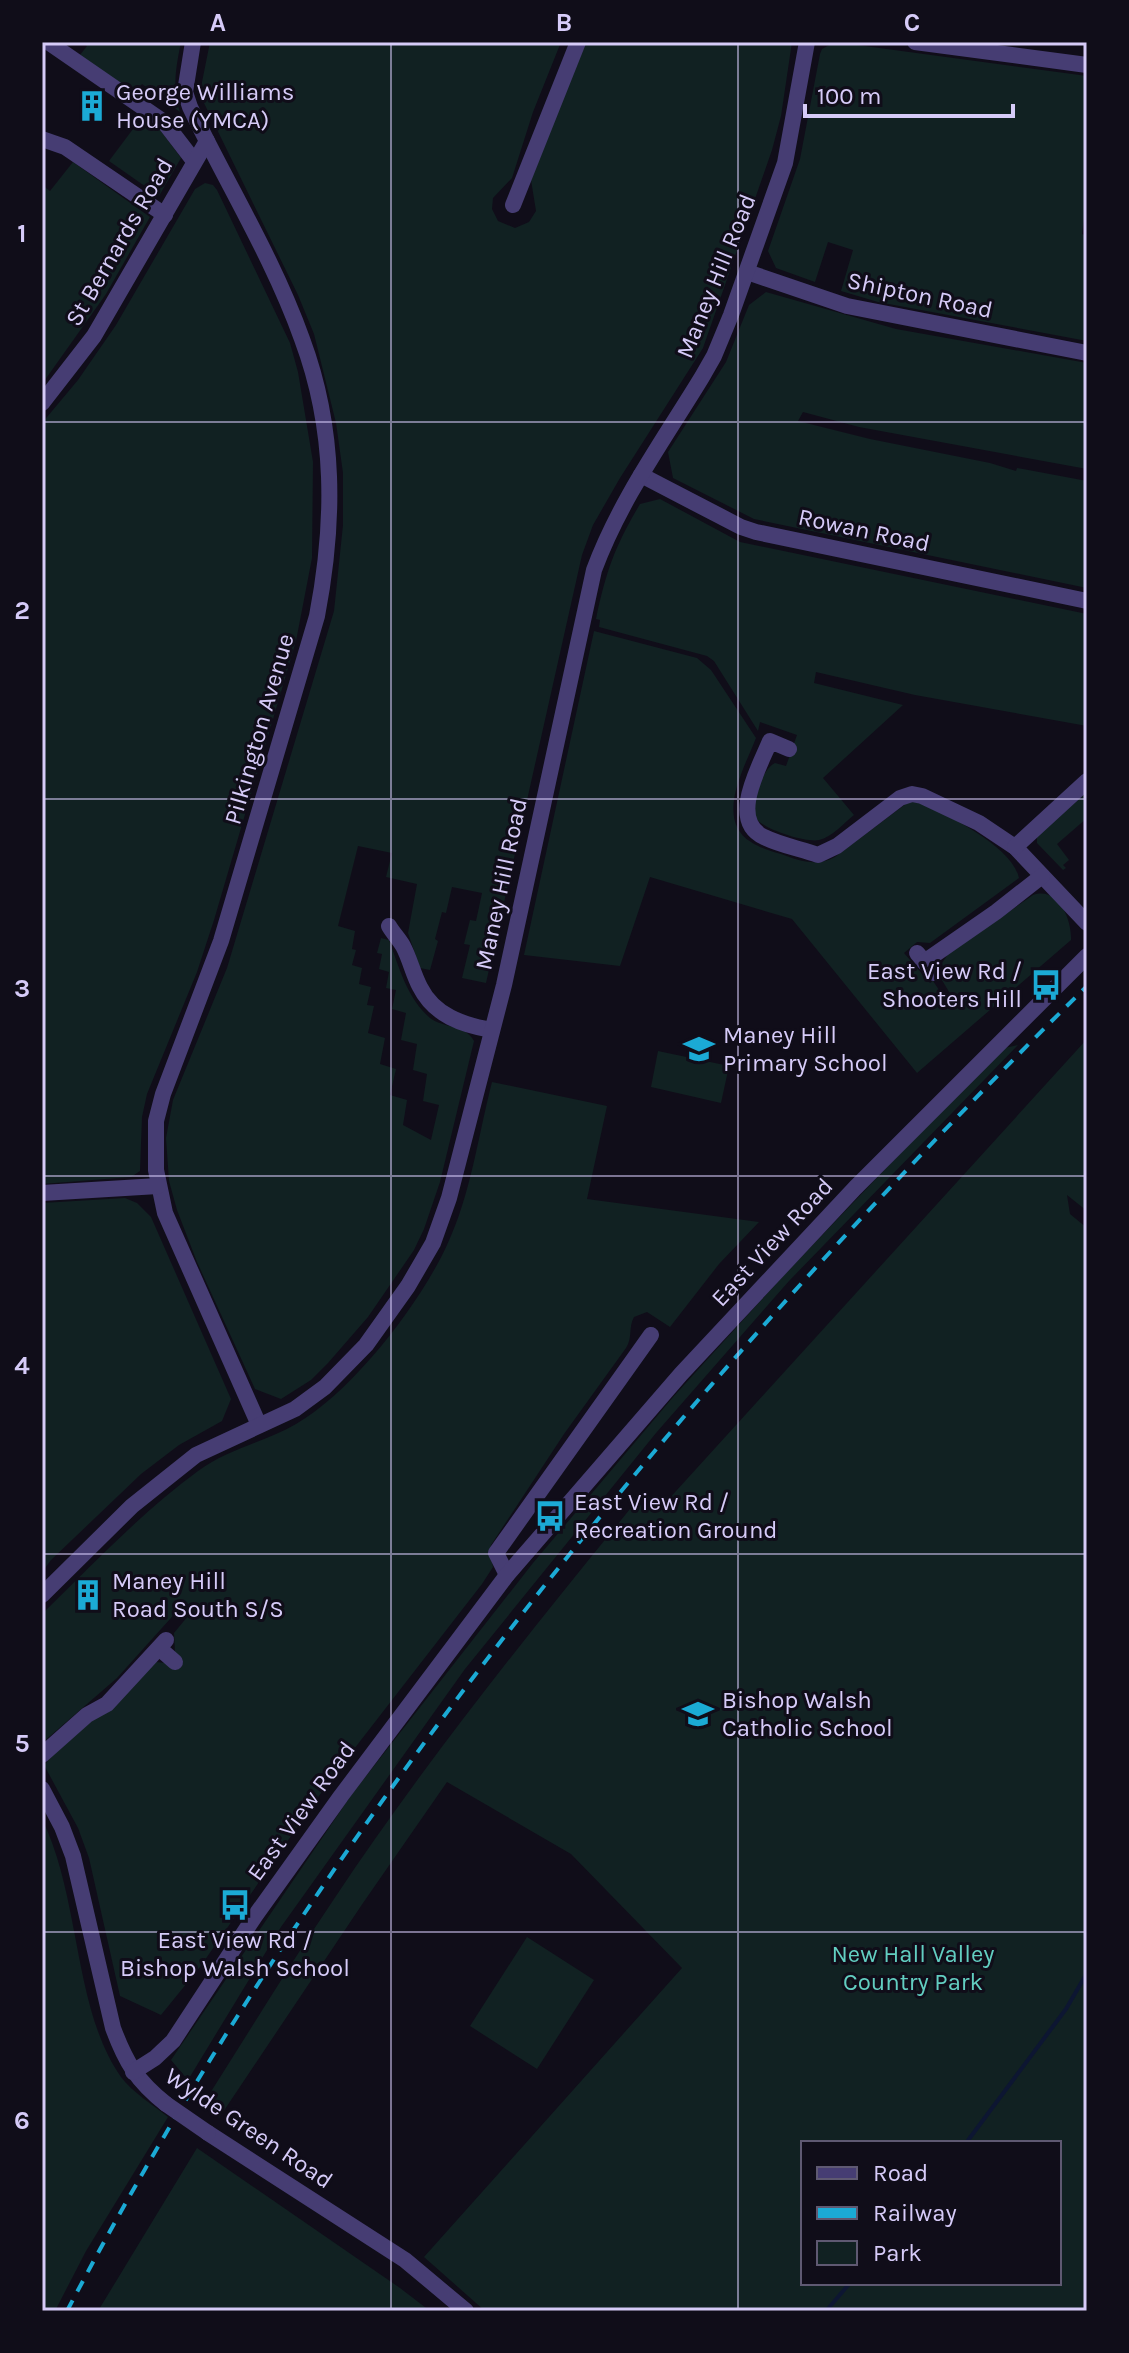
<svg xmlns="http://www.w3.org/2000/svg" width="1129" height="2353" font-family="Karla,sans-serif">
  <rect width="100%" height="100%" fill="#100d19"/>
  <g fill="#112122" fill-rule="evenodd">
    <path d="M 82,42 L 181,42 C 176,67 172,88 180,112 L 142,84 L 134,94 L 80,55 L 87,46 Z"/>
    <path d="M 210,42 L 561,42 L 533,112 L 512,178 L 493,198 L 492,209 L 498,221 L 515,228 L 529,222 L 536,211 L 531,180 L 583,42 L 792,42 L 781,116 L 772,150 L 703,348 L 620,478 L 593,525 L 582,555 L 486,983 L 462,978 L 470,945 L 464,944 L 470,920 L 476,921 L 482,893 L 452,887 L 446,913 L 442,912 L 435,939 L 438,941 L 430,970 L 420,968 L 408,933 L 417,884 L 386,877 L 392,853 L 358,846 L 338,926 L 355,931 L 352,949 L 356,950 L 352,965 L 362,968 L 359,984 L 371,987 L 367,1005 L 374,1006 L 368,1033 L 385,1038 L 380,1064 L 396,1069 L 390,1095 L 407,1100 L 403,1125 L 431,1140 L 439,1105 L 423,1101 L 427,1074 L 413,1070 L 417,1044 L 401,1040 L 406,1013 L 392,1009 L 396,990 L 386,988 L 389,972 L 379,969 L 382,954 L 377,953 L 381,938 L 389,940 C 399,967 407,998 430,1018 C 443,1028 466,1025 474,1041 L 440,1182 L 424,1229 L 414,1250 L 368,1317 L 328,1363 L 311,1380 L 281,1399 L 255,1389 L 197,1262 L 177,1210 L 169,1181 L 166,1138 L 173,1100 L 227,968 L 334,611 L 343,525 L 343,473 L 336,423 L 314,334 L 298,295 L 204,103 L 201,87 Z"/>
    <polygon points="835,42 1087,76 1087,195 1082,234 1087,236 1087,341 878,302 841,291 853,250 828,242 815,282 776,268 768,251 800,159 820,54 822,49"/>
    <polygon points="149,121 155,123 181,158 159,196 109,161 136,125 140,128"/>
    <polygon points="73,162 150,217 106,294 42,384 42,185 50,191"/>
    <polygon points="205,183 213,185 217,190 290,343 298,372 313,462 312,558 296,641 214,920 197,972 147,1094 142,1117 140,1171 131,1177 42,1184 42,423 78,380 116,325 195,189"/>
    <polygon points="766,292 896,329 1087,363 1087,469 859,427 803,412 798,421 870,439 990,463 1016,471 1017,468 1023,469 1087,481 1087,588 754,519 673,478 668,452 726,362 749,305"/>
    <path d="M 660,499 L 740,542 L 1087,614 L 1087,726 L 915,695 L 816,672 L 814,683 L 903,705 L 823,778 L 854,815 C 844,823 832,837 819,840 C 807,843 762,829 756,818 C 750,804 762,769 775,763 L 786,766 L 797,735 L 760,722 L 758,731 L 714,661 L 707,656 L 599,627 L 600,620 L 596,619 C 606,571 615,546 640,504 Z"/>
    <path d="M 594,631 L 697,658 L 711,670 L 756,738 C 745,767 714,819 751,842 C 760,848 771,851 781,854 C 799,861 817,867 835,857 L 911,800 L 920,801 C 948,816 1012,846 1019,878 L 930,943 L 917,942 L 904,953 L 930,983 L 933,981 L 950,1006 L 955,1002 L 939,975 L 944,971 L 942,963 L 948,954 L 1033,895 C 1058,886 1072,919 1071,940 L 917,1073 L 792,919 L 650,877 L 620,966 L 524,955 Z"/>
    <polygon points="1087,792 1087,818 1057,844 1069,860 1063,865 1066,868 1063,870 1037,843 1037,837"/>
    <path d="M 1087,1039 L 1087,1211 L 1067,1195 L 1070,1214 L 1087,1228 L 1087,2311 L 485,2311 L 424,2257 L 682,1968 L 571,1854 L 447,1782 L 363,1903 L 219,2118 L 207,2098 C 249,2032 290,1964 334,1899 C 427,1759 533,1628 639,1498 L 648,1496 L 654,1501 L 657,1512 ZM 803,2143 L 1059,2143 L 1059,2283 L 803,2283 Z"/>
    <polygon points="1018,1045 789,1281 656,1433 465,1669 281,1927 188,2080 171,2060 352,1794 533,1563 674,1396 784,1275 1000,1049"/>
    <polygon points="658,1051 729,1066 721,1103 651,1087"/>
    <path d="M 492,1082 L 607,1106 L 587,1199 L 759,1222 L 719,1264 L 670,1327 L 647,1312 L 634,1317 C 628,1328 633,1337 626,1348 L 564,1434 L 491,1545 L 490,1552 L 493,1567 L 482,1584 L 330,1780 L 200,1967 L 161,2015 L 120,1996 L 89,1858 L 78,1828 L 44,1765 L 73,1734 L 156,1662 L 166,1663 L 175,1652 L 174,1633 L 188,1616 L 179,1609 L 117,1678 L 42,1743 L 42,1614 C 92,1565 141,1513 198,1471 C 227,1449 265,1442 296,1424 C 352,1392 420,1304 447,1245 C 471,1194 478,1136 492,1082 Z"/>
    <polygon points="125,1198 137,1203 151,1217 231,1399 222,1421 179,1445 141,1474 51,1560 42,1572 42,1203"/>
    <path d="M 42,1819 C 81,1898 73,2009 121,2077 C 132,2092 153,2105 168,2117 L 86,2251 L 55,2311 L 42,2311 Z"/>
    <polygon points="527,1937 594,1980 537,2069 470,2026"/>
    <polygon points="197,2148 400,2288 430,2311 98,2311"/>
  </g>
  <g fill="none" stroke-linecap="round" stroke-linejoin="round">
    <g stroke="#0d1632" stroke-width="4">
      <polyline points="966,2143 1066,2009 1087,1973"/>
      <polyline points="826,2311 850,2283"/>
    </g>
    <g stroke="#463d73" stroke-width="16">
      <polyline points="48,42 164,122 194,161"/>
      <path d="M 193,42 L 185,92 L 190,107 C 227,184 273,258 302,339 C 336,430 335,522 317,616 L 221,941 L 163,1094 L 156,1121 L 156,1170 L 165,1213 L 259,1425"/>
      <polyline points="915,42 1087,65"/>
      <polyline points="42,139 65,147 165,215"/>
      <polyline points="513,205 578,42"/>
      <polyline points="747,272 847,306 1087,353"/>
      <polyline points="42,403 94,336 207,141"/>
      <polyline points="641,475 741,527 756,532 1087,601"/>
      <path d="M 789,749 L 770,741 C 760,766 728,820 764,837 C 780,845 801,849 818,855 L 837,846 L 900,798 L 912,794 L 922,796 L 979,823 L 1015,847 L 1087,923"/>
      <polyline points="1015,847 1087,781"/>
      <path d="M 389,926 C 393,933 399,939 403,946 C 410,959 413,974 420,987 C 434,1015 462,1025 492,1030"/>
      <polyline points="917,953 934,973"/>
      <polyline points="924,962 996,912 1042,876"/>
      <polyline points="42,1193 158,1186"/>
      <polyline points="507,1575 496,1553 651,1335"/>
      <path d="M 42,1595 L 132,1506 L 196,1455 L 295,1409 L 325,1387 L 366,1345 L 408,1286 L 433,1243 L 449,1198 L 504,985 L 594,570 C 620,500 663,441 702,377 L 714,356 L 731,315 L 785,163 L 807,42"/>
      <polyline points="159,1648 175,1662"/>
      <polyline points="42,1755 87,1715 107,1704 166,1640"/>
      <path d="M 42,1789 L 62,1827 L 73,1856 L 113,2028 C 126,2063 137,2081 166,2104"/>
      <polyline points="133,2072 155,2058 173,2041 255,1916 341,1796 507,1575 681,1374 855,1188 1087,956"/>
      <polyline points="208,2133 405,2260 466,2311"/>
    </g>
    <path stroke="#1baad5" stroke-width="4" stroke-dasharray="12 10" stroke-linecap="butt" d="M 67,2311 C 327,1815 690,1378 1087,986"/>
    <polyline stroke="#463d73" stroke-width="16" points="166,2104 208,2133"/>
  </g>
  <path fill="none" stroke="#d6cbf8" stroke-width="2" stroke-opacity="0.55" d="M 391,42 L 391,2311M 738,42 L 738,2311M 42,422 L 1087,422M 42,799 L 1087,799M 42,1176 L 1087,1176M 42,1554 L 1087,1554M 42,1932 L 1087,1932"/>
  <defs>
    <symbol id="building-bare" viewBox="-9 -9 18 18"><path d="M-4-6H4V6H1V3H-1V6H-4ZM-2.5-4.3h1.7v1.8h-1.7ZM.8-4.3h1.7v1.8H.8ZM-2.5-1h1.7V.8h-1.7ZM.8-1h1.7V.8H.8Z" fill="#1baad5" stroke="#100d19" stroke-width="2.5" paint-order="stroke"/></symbol>
    <symbol id="bus-bare" viewBox="-9 -9 18 18"><path d="M-5-6H5V4H4V6H2V4H-2V6H-4V4H-5ZM-3.5-4V0h7V-4ZM-3.5 1.2v1.5H-2V1.2ZM2 1.2v1.5H3.5V1.2Z" fill="#1baad5" stroke="#100d19" stroke-width="2.5" paint-order="stroke"/></symbol>
    <symbol id="school-bare" viewBox="-9 -9 18 18"><path d="M0-5L7-2L0 1L-7-2ZM-4 1L0 2.5L4 1V4Q0 6-4 4Z" fill="#1baad5" stroke="#100d19" stroke-width="2.5" paint-order="stroke"/></symbol>
  </defs>
  <g fill-rule="evenodd">
    <use href="#building-bare" x="70" y="84" width="44" height="44"/>
    <use href="#bus-bare" x="1024" y="963" width="44" height="44"/>
    <use href="#school-bare" x="677" y="1027" width="44" height="44"/>
    <use href="#bus-bare" x="528" y="1494" width="44" height="44"/>
    <use href="#building-bare" x="66" y="1573" width="44" height="44"/>
    <use href="#school-bare" x="676" y="1692" width="44" height="44"/>
    <use href="#bus-bare" x="213" y="1883" width="44" height="44"/>
  </g>
  <g text-anchor="middle" stroke-width="6" stroke-linejoin="round" paint-order="stroke">
    <g font-size="24" fill="#d6cbf8" stroke="#100d19" text-anchor="start">
      <text x="116" y="100">George Williams<tspan x="116" dy="28">House (YMCA)</tspan></text>
      <text x="1022" y="979" text-anchor="end">East View Rd /<tspan x="1022" dy="28">Shooters Hill</tspan></text>
      <text x="723" y="1043">Maney Hill<tspan x="723" dy="28">Primary School</tspan></text>
      <text x="574" y="1510">East View Rd /<tspan x="574" dy="28">Recreation Ground</tspan></text>
      <text x="112" y="1589">Maney Hill<tspan x="112" dy="28">Road South S/S</tspan></text>
      <text x="722" y="1708">Bishop Walsh<tspan x="722" dy="28">Catholic School</tspan></text>
      <text x="235" y="1948" text-anchor="middle">East View Rd /<tspan x="235" dy="28">Bishop Walsh School</tspan></text>
    </g>
    <g font-size="24" fill="#d6cbf8" stroke="#100d19">
      <text transform="translate(119 242) rotate(-60)" y="8">St Bernards Road</text>
      <text transform="translate(716 276) rotate(-68)" y="8">Maney Hill Road</text>
      <text transform="translate(920 295) rotate(12)" y="8">Shipton Road</text>
      <text transform="translate(864 530) rotate(12)" y="8">Rowan Road</text>
      <text transform="translate(259 729) rotate(-74)" y="8">Pilkington Avenue</text>
      <text transform="translate(501 884) rotate(-78)" y="8">Maney Hill Road</text>
      <text transform="translate(772 1242) rotate(-47)" y="8">East View Road</text>
      <text transform="translate(301 1811) rotate(-54)" y="8">East View Road</text>
      <text transform="translate(249 2128) rotate(34)" y="8">Wylde Green Road</text>
    </g>
    <g font-size="24" fill="#62cec1" stroke="#100d19">
      <text x="913" y="1962">New Hall Valley<tspan x="913" dy="28">Country Park</tspan></text>
    </g>
  </g>
  <rect width="1129" height="2353" fill="none" stroke="#100d19" stroke-width="88"/>
  <rect x="801" y="2141" width="260" height="144" fill="#100d19" stroke="#5f5972" stroke-width="2"/>
  <rect x="817" y="2167" width="40" height="12" fill="#463d73" stroke="#5f5972" stroke-width="2"/>
  <text x="873" y="2181" font-size="24" fill="#d6cbf8">Road</text>
  <rect x="817" y="2207" width="40" height="12" fill="#1baad5" stroke="#5f5972" stroke-width="2"/>
  <text x="873" y="2221" font-size="24" fill="#d6cbf8">Railway</text>
  <rect x="817" y="2241" width="40" height="24" fill="#112122" stroke="#5f5972" stroke-width="2"/>
  <text x="873" y="2261" font-size="24" fill="#d6cbf8">Park</text>
  <path d="M805 104v12h208v-12" fill="none" stroke="#d6cbf8" stroke-width="4"/>
  <text x="817" y="104" font-size="24" fill="#d6cbf8" stroke="#100d19" stroke-width="6" paint-order="stroke">100 m</text>
  <rect x="44" y="44" width="1041" height="2265" fill="none" stroke="#d6cbf8" stroke-width="3"/>
  <g font-size="26" text-anchor="middle" font-weight="bold" fill="#d6cbf8">
    <text x="218" y="31">A</text>
    <text x="564" y="31">B</text>
    <text x="912" y="31">C</text>
    <text x="22" y="242">1</text>
    <text x="22" y="619">2</text>
    <text x="22" y="997">3</text>
    <text x="22" y="1374">4</text>
    <text x="22" y="1752">5</text>
    <text x="22" y="2129">6</text>
  </g>
</svg>
